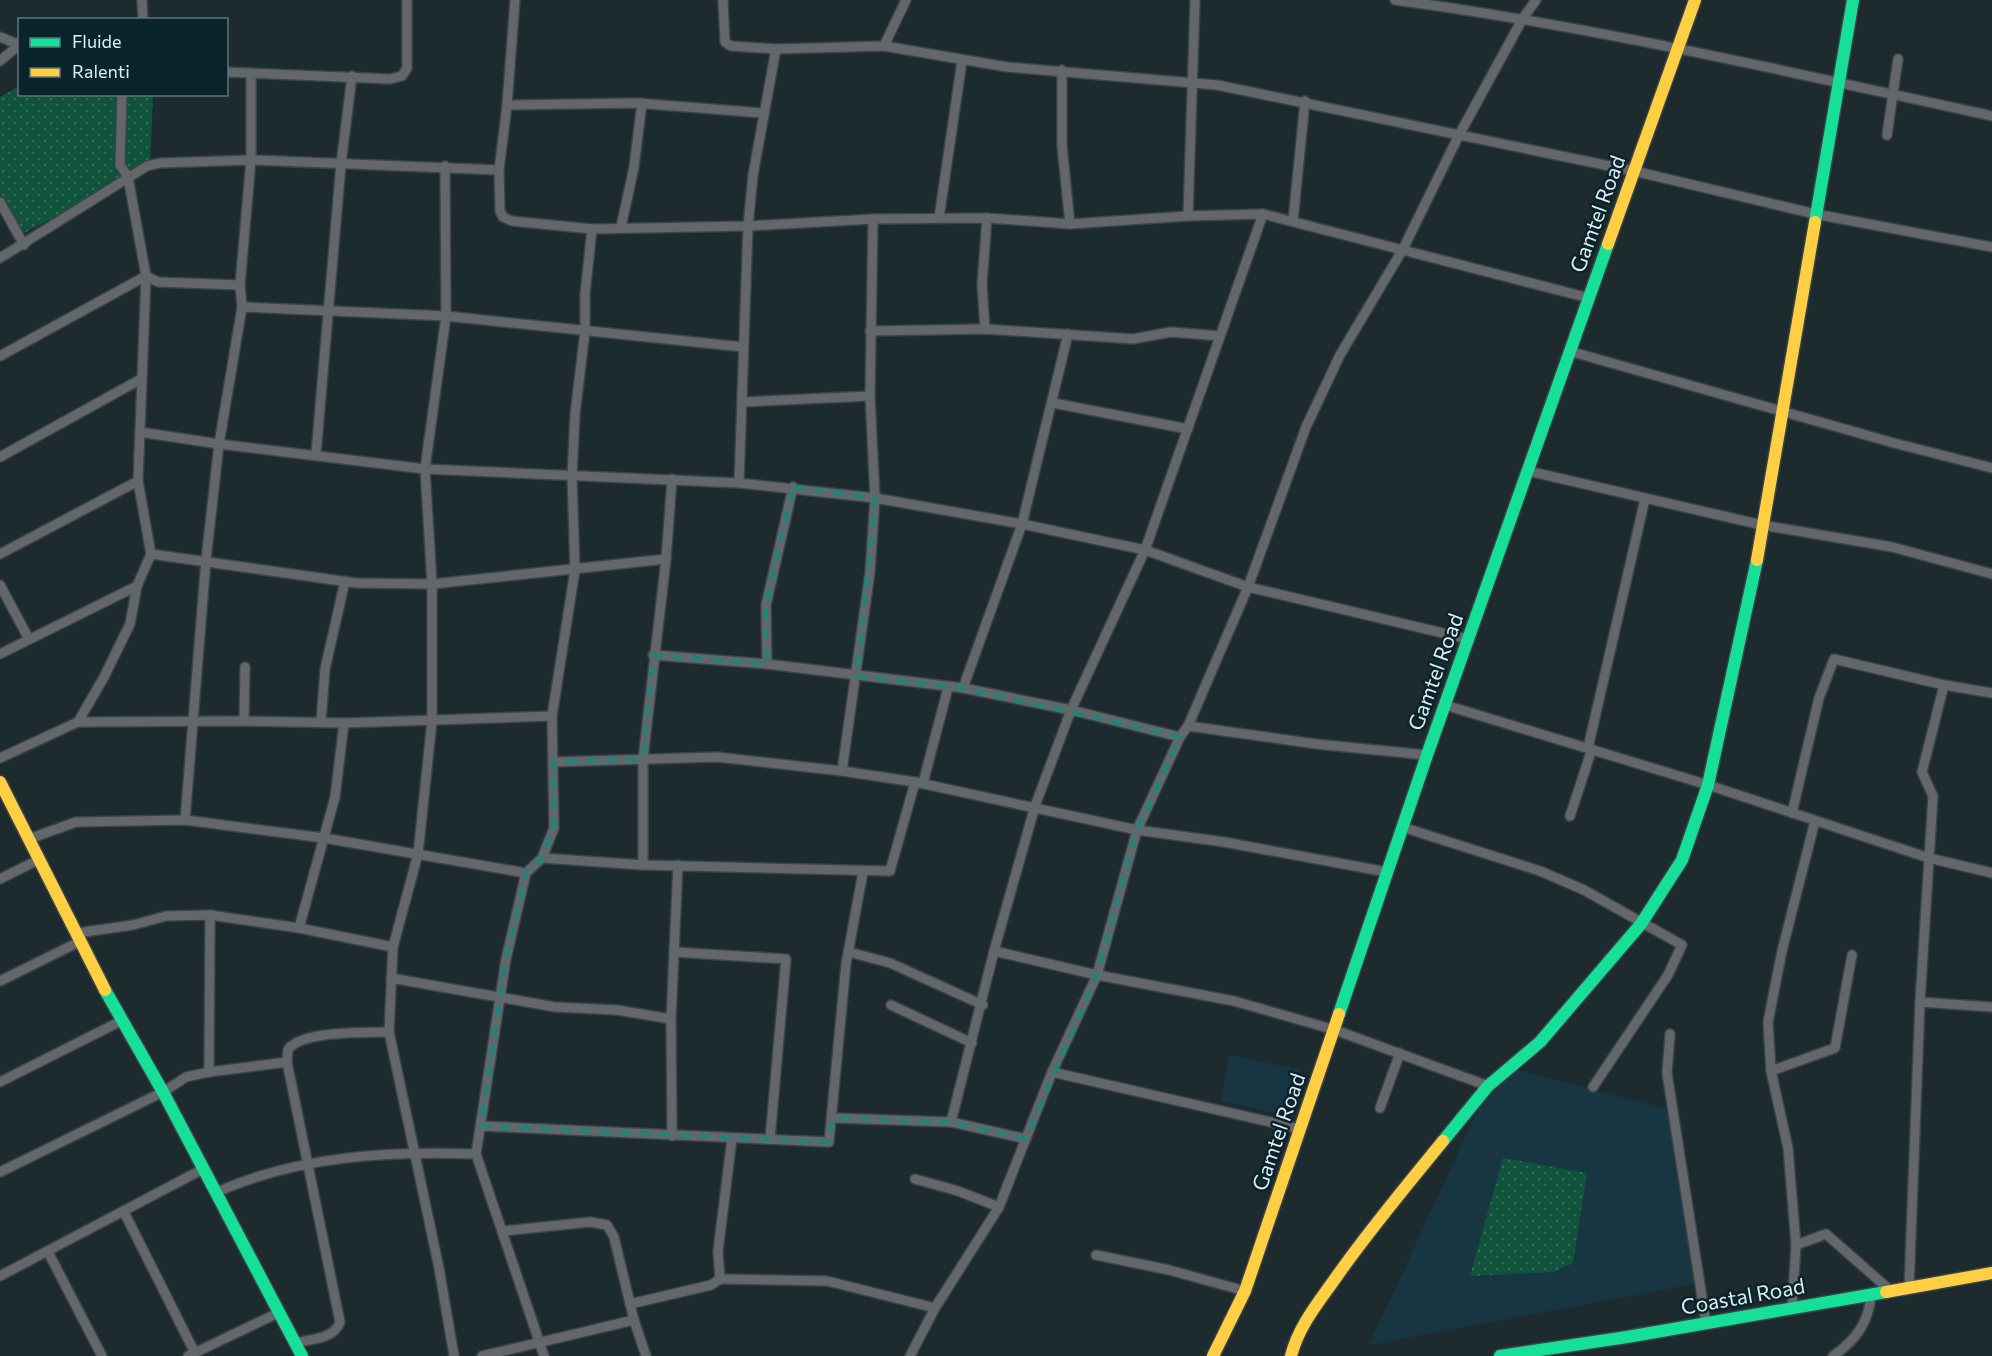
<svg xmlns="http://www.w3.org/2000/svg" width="1992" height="1356" font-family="Commissioner,sans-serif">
  <defs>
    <pattern id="grass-dots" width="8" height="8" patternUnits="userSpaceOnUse" patternTransform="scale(1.5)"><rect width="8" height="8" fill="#0f533b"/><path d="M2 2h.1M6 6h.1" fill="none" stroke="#326c58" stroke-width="1.8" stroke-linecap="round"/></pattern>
  </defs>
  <rect width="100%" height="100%" fill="#1d2a2e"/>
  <g fill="#173641">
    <polygon points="1229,1055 1302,1070 1287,1116 1221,1101"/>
    <polygon points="1509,1068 1668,1109 1694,1284 1369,1345 1476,1114"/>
  </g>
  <g fill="url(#grass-dots)">
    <polygon points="19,86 20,94 153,95 150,164 117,185 22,234 0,194 0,97"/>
    <polygon points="1503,1158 1587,1173 1573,1263 1554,1272 1470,1276"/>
  </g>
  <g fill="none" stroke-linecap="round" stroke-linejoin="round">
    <defs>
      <g id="street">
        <polyline points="142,0 143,20"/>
        <polyline points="515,0 507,105 499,170 500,211 503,217 512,221 592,229 748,226 873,219 987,218 1070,224 1188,216 1263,214 1589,298"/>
        <polyline points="723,0 725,42 731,46 776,49 884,46 1007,67 1217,85 1634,171 1815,214 1992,247"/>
        <path d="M 1395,0 C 1597,27 1793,73 1992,116"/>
        <polyline points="0,37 20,45"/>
        <polyline points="884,46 906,0"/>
        <polyline points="0,61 19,45"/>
        <polyline points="1062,70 1062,146 1070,224"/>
        <polyline points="226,72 390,79 402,76 407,68 407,0"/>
        <polyline points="507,105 636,103 763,113"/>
        <polyline points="1887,135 1898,59"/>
        <polyline points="445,166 446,316 425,469 432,584 432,721 418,854 393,947 389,1032 439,1268 454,1356"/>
        <polyline points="0,202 24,245"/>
        <polyline points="1188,216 1195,0"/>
        <polyline points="939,218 962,61"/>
        <polyline points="1293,221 1305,101"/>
        <polyline points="621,227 634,167 642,103"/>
        <polyline points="0,258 147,166 160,163 251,160 499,170"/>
        <polyline points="242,307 446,316 743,347"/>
        <polyline points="985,329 982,285 987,218"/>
        <polyline points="870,331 985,329 1133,339 1171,332 1220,336"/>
        <polyline points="1569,351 1894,443 1992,468"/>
        <polyline points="0,356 146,276 158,282 240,285"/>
        <polyline points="742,402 870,396"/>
        <polyline points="1053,403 1188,429"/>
        <polyline points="140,432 219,444 425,469 739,483 875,498 1022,524 1145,550 1248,587 1468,639"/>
        <polyline points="316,454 341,164 352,76"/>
        <polyline points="0,457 141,379"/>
        <polyline points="1528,471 1762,525 1892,547 1992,574"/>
        <polyline points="739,483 748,226 753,175 776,49"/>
        <polyline points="0,554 138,481"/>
        <polyline points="151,554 356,583 432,584 666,559"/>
        <polyline points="0,585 29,639"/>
        <polyline points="0,654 137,586"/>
        <polyline points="653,655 767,664 963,688 1071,710 1180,737"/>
        <polyline points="767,664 766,605 793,487"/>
        <polyline points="963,688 1022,524 1068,334"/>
        <polyline points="1445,705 1708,785 1929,858 1992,873"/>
        <polyline points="244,721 245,667"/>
        <polyline points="321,721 325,669 345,581"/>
        <polyline points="78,722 104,677 130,624 137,586 151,554 138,481 146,276 128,177 120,165 122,94"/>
        <polyline points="1188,726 1316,744 1427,755"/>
        <polyline points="1588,748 1645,499"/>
        <polyline points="0,758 78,722 244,721 344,723 552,716"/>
        <polyline points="553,762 717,757 842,771 915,782 1137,830 1224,842 1387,872"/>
        <polyline points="842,771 870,572 875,498 870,396 873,219"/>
        <polyline points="923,783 948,688"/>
        <polyline points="1792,813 1819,698 1834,659 1944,685 1992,693"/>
        <polyline points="1570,816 1592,749"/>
        <polyline points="185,820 206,560 219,444 242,307 240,285 251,160 251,74"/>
        <polyline points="1402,827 1540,871 1584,890 1682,945 1668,975 1593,1087"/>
        <polyline points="29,839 76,822 185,820 324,838 526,873"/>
        <polyline points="542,858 643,865 890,871 915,782"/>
        <polyline points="643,865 643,759 666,559 672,479"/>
        <polyline points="0,879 40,859"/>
        <polyline points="299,928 335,797 344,723"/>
        <polyline points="77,933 133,925 166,916 210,915 299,928 393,947"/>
        <polyline points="994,951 1097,975 1234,1001 1335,1030 1488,1086"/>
        <polyline points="674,952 786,959 770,1139"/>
        <polyline points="849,952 890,963 983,1005"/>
        <polyline points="391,978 555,1007 617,1010 671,1019"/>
        <polyline points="0,981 81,941"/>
        <polyline points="1920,1002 1992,1007"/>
        <polyline points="891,1005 972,1043"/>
        <polyline points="1670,1034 1667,1073 1706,1323"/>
        <path d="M 287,1062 L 340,1322 C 334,1339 312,1339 295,1343"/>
        <polyline points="1771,1071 1835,1048 1852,955"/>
        <polyline points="209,1072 210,915"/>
        <polyline points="1052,1072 1301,1129"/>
        <polyline points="0,1082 121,1021"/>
        <polyline points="1380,1108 1400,1053"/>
        <polyline points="833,1118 951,1122 1026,1139"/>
        <polyline points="951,1122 994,951 1035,806 1071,710 1145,550 1263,214"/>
        <polyline points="481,1126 829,1142 846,964 863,872"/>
        <polyline points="672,1136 671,1019 678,865"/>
        <path d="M 0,1172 L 163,1092 L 186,1077 L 209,1072 L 287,1062 L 288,1050 C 300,1030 367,1033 389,1032"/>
        <polyline points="915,1179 958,1191 999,1207"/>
        <path d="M 217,1192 C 298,1156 388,1151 476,1154"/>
        <polyline points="124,1212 195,1353"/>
        <polyline points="503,1231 590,1222 607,1225 614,1237 634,1320 646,1356"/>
        <polyline points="1796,1245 1826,1234 1891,1291"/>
        <polyline points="48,1252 102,1356"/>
        <polyline points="1096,1255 1169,1270 1245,1291"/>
        <polyline points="0,1276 203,1169"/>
        <polyline points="720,1279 827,1281 935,1308"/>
        <polyline points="1909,1288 1920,1002 1933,796 1922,772 1944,685"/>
        <polyline points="630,1304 711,1285 720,1279 718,1251 732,1138"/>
        <polyline points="1792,1308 1796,1245 1788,1148 1771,1071 1768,1022 1782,951 1815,821"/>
        <polyline points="188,1356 280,1312"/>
        <polyline points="482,1356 634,1320"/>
        <polyline points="544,1356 476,1154 506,959 526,873 542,858 554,828 552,716 575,570 572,476 575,415 585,331 585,294 592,229"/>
        <polyline points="910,1356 935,1308 999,1207 1052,1072 1097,975 1137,830 1180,737 1188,726 1248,587 1306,427 1340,355 1403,249 1459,135 1523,18 1536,0"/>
        <path d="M 1833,1356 C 1856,1340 1869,1322 1871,1295"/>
      </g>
      <g id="fast">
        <polyline points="1815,222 1853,0"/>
        <polyline points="105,990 163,1092 302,1356"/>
        <polyline points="1339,1014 1427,755 1608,244"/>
        <polyline points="1443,1141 1488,1086 1540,1042 1641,924 1682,860 1708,785 1757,560"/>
        <polyline points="1500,1356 1627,1337 1886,1292"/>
      </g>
      <g id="slow">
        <polyline points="1608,244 1695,0"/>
        <polyline points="1757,560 1815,222"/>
        <polyline points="0,782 105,990"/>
        <polyline points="1886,1292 1992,1273"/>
        <polyline points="1213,1356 1245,1291 1339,1014"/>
        <path d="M 1291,1356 C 1299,1325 1319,1302 1337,1276 C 1370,1229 1407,1185 1443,1141"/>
      </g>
    </defs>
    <use href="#street" stroke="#3a4448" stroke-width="12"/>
    <use href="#fast" stroke="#3a4448" stroke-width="15"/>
    <use href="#slow" stroke="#3a4448" stroke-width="15"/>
    <use href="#street" stroke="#64676a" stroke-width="9"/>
    <use href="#fast" stroke="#16e098" stroke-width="12"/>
    <use href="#slow" stroke="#ffcf43" stroke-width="12"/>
  </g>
  <path fill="none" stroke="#24827b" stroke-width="4.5" stroke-dasharray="12 8" stroke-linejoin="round" d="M 793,487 L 875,498 L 857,676 L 963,688 L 1180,737 L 1137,830 L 1097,975 L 1026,1139 L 951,1122 L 833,1118 L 829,1142 L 481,1126 L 506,959 L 526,873 L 542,858 L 554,828 L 553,762 L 643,759 L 653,655 L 767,664 L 766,605 Z"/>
  <g text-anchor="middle" stroke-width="5" stroke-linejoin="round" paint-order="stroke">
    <g font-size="21" fill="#deedf2" stroke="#0a242c">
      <text transform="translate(1598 214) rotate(-70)" y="7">Gamtel Road</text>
      <text transform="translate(1436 672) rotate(-70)" y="7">Gamtel Road</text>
      <text transform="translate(1279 1132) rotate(-71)" y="7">Gamtel Road</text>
      <text transform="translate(1743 1297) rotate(-10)" y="7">Coastal Road</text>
    </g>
  </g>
  <rect x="18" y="18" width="210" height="78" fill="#0a242c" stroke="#5f747b" stroke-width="1.5"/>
  <rect x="30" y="38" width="30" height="9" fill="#16e098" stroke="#5f747b" stroke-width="1.5"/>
  <text x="72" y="48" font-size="18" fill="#deedf2">Fluide</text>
  <rect x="30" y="68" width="30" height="9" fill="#ffcf43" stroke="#5f747b" stroke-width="1.5"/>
  <text x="72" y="78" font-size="18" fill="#deedf2">Ralenti</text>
</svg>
